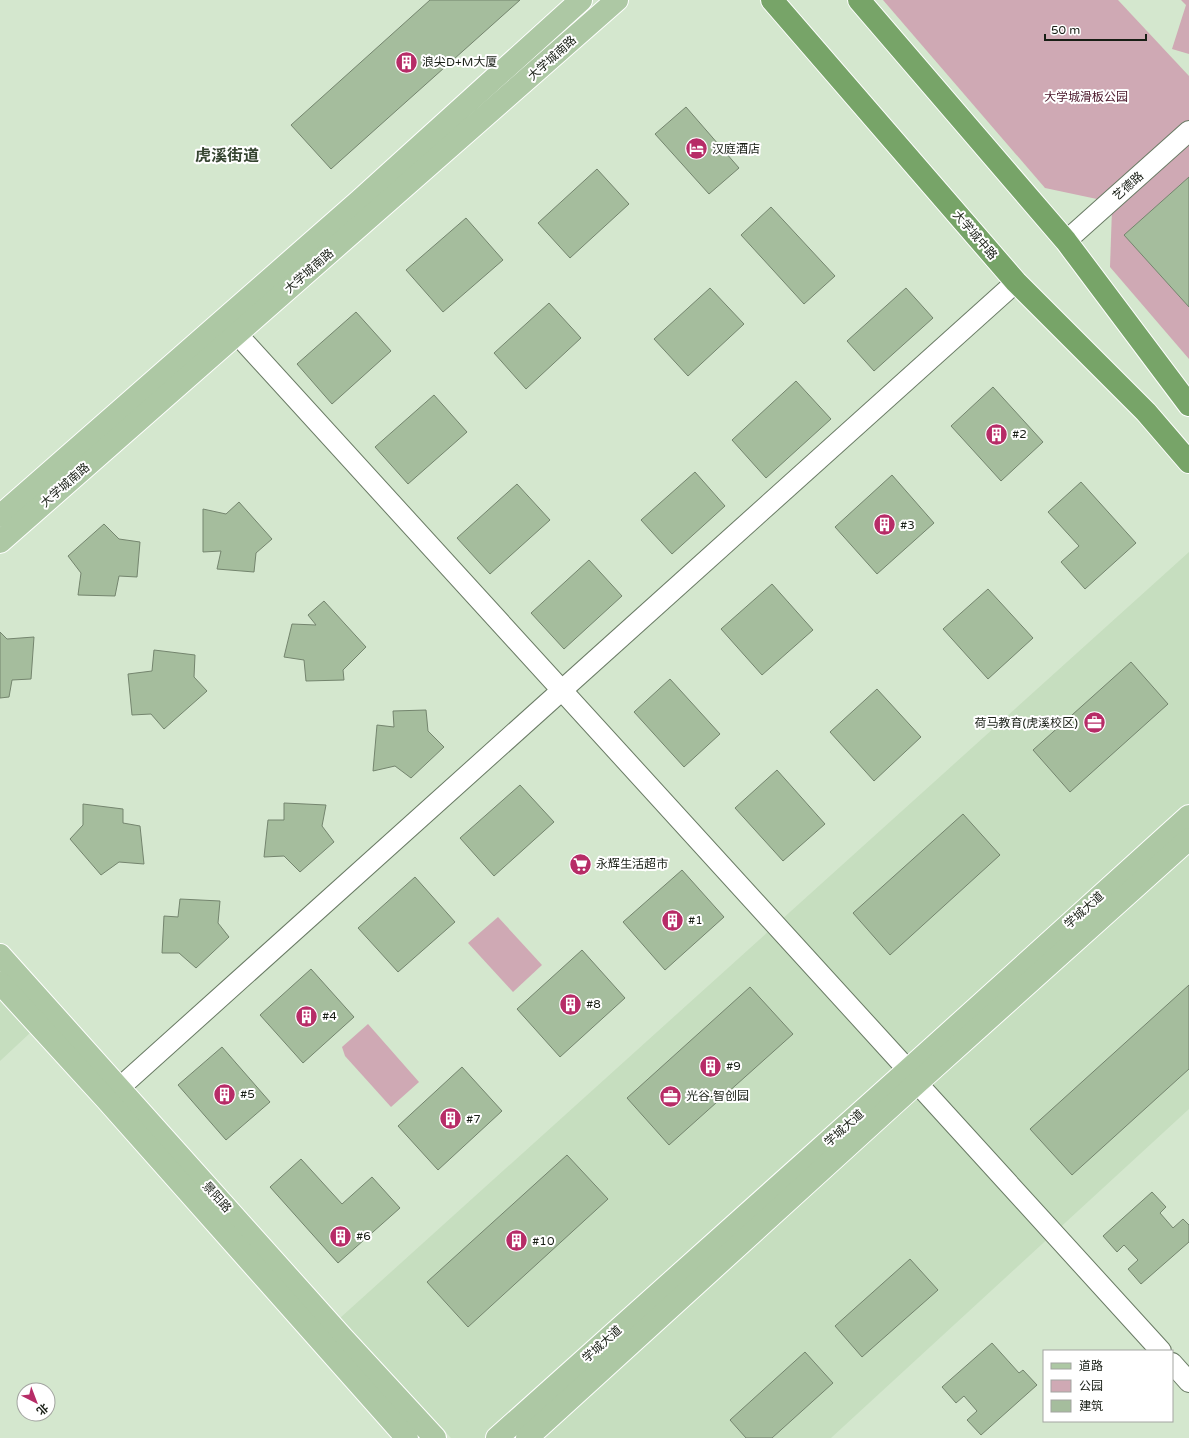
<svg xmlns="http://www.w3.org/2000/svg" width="1189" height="1438" font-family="'Varela Round','Noto Sans SC',sans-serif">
  <rect width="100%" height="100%" fill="#d4e7ce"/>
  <g fill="#c6debf">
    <polygon points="1189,552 1189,1109 831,1438 451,1438 340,1318"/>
    <polygon points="0,1000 30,1033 0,1061"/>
  </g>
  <g fill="#cfa9b4">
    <polygon points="883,0 1118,0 1189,76 1189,131 1111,202 1045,188"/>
    <polygon points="1181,0 1189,0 1189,54 1172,49 1186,5"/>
    <polygon points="1189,138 1189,359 1110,267 1112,209"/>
    <polygon points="498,917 542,965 513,992 468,943"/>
    <polygon points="368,1024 419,1082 391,1107 345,1056 342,1047"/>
  </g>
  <g fill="#a5bd9d" stroke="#74856e">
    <polygon points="430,0 520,0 331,169 291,125"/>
    <polygon points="686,107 739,168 709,194 655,134"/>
    <polygon points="597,169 629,204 570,258 538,223"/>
    <polygon points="1189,177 1189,307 1124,235"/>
    <polygon points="771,207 835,276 804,304 741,235"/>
    <polygon points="466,218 503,260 443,312 406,270"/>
    <polygon points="710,288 744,324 688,376 654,339"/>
    <polygon points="906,288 933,318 874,371 847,341"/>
    <polygon points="549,303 581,338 526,389 494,353"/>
    <polygon points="356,312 391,351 332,404 297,364"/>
    <polygon points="796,381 831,419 766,478 732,440"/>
    <polygon points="993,387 1043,442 1001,481 951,426"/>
    <polygon points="434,395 467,432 408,484 375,447"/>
    <polygon points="695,472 725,506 672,554 641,520"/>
    <polygon points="892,475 934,523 877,574 835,527"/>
    <polygon points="1081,482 1136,543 1085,589 1061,562 1079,546 1048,512"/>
    <polygon points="517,484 550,520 490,574 457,538"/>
    <polygon points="239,502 272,539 256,553 254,572 217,569 221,551 203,552 203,509 226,514"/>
    <polygon points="104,524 119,539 140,542 137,577 119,576 115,596 78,595 81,573 68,556"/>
    <polygon points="589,560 622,596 564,649 531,613"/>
    <polygon points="772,584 813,630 762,675 721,629"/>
    <polygon points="988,589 1033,638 988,679 943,629"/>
    <polygon points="324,601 366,647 343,670 344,680 306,681 304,660 284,657 292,624 316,625 308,615"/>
    <polygon points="0,632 7,639 34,637 31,679 12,680 9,697 0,698"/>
    <polygon points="154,650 195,655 194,677 207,691 164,729 151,714 132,715 128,674 152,671"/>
    <polygon points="1131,662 1168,704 1070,792 1033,750"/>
    <polygon points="670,679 720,734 684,767 634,712"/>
    <polygon points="877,689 921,737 874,781 830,732"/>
    <polygon points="426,710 428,731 444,747 411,778 395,766 373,771 377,725 394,727 393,711"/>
    <polygon points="777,770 825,824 783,861 735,808"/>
    <polygon points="520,785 554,822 494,876 460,838"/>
    <polygon points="284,803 326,805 322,826 334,842 300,872 284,856 264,857 268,820 284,820"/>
    <polygon points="83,804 123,809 123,823 140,826 144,864 119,862 101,875 70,839 83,825"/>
    <polygon points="963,814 1000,855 890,955 853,913"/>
    <polygon points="682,870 724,917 665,970 623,922"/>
    <polygon points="415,877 455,922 398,972 358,928"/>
    <polygon points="180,899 220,901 218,923 229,937 196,968 179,953 162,953 164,916 178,917"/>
    <polygon points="582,950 625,998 560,1057 517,1009"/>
    <polygon points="311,969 354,1017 303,1063 260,1015"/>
    <polygon points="1189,985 1189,1069 1072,1175 1030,1129"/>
    <polygon points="750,987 793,1034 669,1145 627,1098"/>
    <polygon points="222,1047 270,1102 226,1140 178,1085"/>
    <polygon points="462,1067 502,1111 438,1170 398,1126"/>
    <polygon points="567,1155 608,1199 468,1327 427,1282"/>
    <polygon points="301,1159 342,1204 372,1177 400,1208 338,1263 270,1187"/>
    <polygon points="1152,1192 1166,1207 1160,1213 1173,1228 1183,1219 1189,1225 1189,1242 1141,1284 1128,1269 1138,1260 1124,1245 1117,1252 1103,1236"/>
    <polygon points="910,1259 938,1290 862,1357 835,1326"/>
    <polygon points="992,1343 1019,1373 1023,1370 1037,1385 981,1435 967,1420 977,1411 964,1396 956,1403 942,1387"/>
    <polygon points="805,1352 833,1383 772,1438 746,1438 730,1420"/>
  </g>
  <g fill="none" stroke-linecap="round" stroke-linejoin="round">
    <defs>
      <g id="minor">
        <polyline points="1066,241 1189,131"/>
        <polyline points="237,334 908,1070 917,1083 1161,1351"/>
        <polyline points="107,1099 1016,282"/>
        <polyline points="1172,1363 1189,1382"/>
      </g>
      <g id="major">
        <polyline points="0,516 359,201 581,0"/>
        <polyline points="0,542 617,0"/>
        <polyline points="0,955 342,1337 435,1438"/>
        <polyline points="0,983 106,1099 407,1438"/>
        <polyline points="497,1438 908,1070 1189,816"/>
        <polyline points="527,1438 917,1083 1189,839"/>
      </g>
      <g id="highway">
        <polyline points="772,0 1016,282 1146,412 1189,462"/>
        <polyline points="859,0 1066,241 1189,405"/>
      </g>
    </defs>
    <use href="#minor" stroke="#697a64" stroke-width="22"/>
    <use href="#major" stroke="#fff" stroke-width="24"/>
    <use href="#highway" stroke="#fff" stroke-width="24"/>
    <use href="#minor" stroke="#fff" stroke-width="20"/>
    <use href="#major" stroke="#adc8a4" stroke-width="22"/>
    <use href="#highway" stroke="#77a468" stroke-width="22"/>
  </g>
  <defs>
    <symbol id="building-disc" viewBox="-11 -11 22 22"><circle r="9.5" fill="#b72c67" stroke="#fff"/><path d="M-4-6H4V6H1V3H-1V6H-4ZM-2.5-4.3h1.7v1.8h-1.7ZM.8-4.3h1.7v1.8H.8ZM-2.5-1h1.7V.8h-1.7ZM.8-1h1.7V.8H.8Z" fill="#fff"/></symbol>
    <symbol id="hotel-disc" viewBox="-11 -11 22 22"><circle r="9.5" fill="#b72c67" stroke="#fff"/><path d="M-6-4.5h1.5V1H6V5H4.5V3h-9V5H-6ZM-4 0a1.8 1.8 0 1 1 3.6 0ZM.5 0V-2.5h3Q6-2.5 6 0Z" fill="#fff"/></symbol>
    <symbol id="office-disc" viewBox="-11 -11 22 22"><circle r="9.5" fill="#b72c67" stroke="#fff"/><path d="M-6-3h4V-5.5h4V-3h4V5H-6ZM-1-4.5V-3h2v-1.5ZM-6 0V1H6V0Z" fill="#fff"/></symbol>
    <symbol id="supermarket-disc" viewBox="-11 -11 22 22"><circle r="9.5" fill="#b72c67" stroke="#fff"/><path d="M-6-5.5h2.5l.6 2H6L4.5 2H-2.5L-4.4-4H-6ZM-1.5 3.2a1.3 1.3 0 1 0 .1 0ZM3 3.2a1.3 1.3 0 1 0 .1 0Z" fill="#fff"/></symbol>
  </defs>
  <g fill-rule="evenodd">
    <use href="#building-disc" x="394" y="50" width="25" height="25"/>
    <use href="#hotel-disc" x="684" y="136" width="25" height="25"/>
    <use href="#building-disc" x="984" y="422" width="25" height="25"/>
    <use href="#building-disc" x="872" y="512" width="25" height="25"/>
    <use href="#office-disc" x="1082" y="710" width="25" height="25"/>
    <use href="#supermarket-disc" x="568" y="852" width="25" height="25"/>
    <use href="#building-disc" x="660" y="908" width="25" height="25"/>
    <use href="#building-disc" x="558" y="992" width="25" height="25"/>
    <use href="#building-disc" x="294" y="1004" width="25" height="25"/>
    <use href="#building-disc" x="698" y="1054" width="25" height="25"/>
    <use href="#building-disc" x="212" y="1082" width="25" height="25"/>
    <use href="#office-disc" x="658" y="1084" width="25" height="25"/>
    <use href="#building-disc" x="438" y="1106" width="25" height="25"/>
    <use href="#building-disc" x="328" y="1224" width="25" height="25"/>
    <use href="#building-disc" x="504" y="1228" width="25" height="25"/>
  </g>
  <g text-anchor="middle" stroke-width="4" stroke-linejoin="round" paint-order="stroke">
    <g font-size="12" fill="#181e15" stroke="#fff">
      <text transform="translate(552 58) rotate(-42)" y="4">大学城南路</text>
      <text transform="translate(1128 186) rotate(-42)" y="4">艺德路</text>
      <text transform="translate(975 235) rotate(49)" y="4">大学城中路</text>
      <text transform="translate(309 271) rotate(-41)" y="4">大学城南路</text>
      <text transform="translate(65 485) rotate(-41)" y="4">大学城南路</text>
      <text transform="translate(1084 910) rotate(-42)" y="4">学城大道</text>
      <text transform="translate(844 1128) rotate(-42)" y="4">学城大道</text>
      <text transform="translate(217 1197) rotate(48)" y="4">景阳路</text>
      <text transform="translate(602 1344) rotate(-42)" y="4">学城大道</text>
    </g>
    <g font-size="12" fill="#181e15" stroke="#fff" text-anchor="start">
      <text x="422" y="66">浪尖D+M大厦</text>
      <text x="712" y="153">汉庭酒店</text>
      <text x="1012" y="438">#2</text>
      <text x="900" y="529">#3</text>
      <text x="1078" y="727" text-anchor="end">荷马教育(虎溪校区)</text>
      <text x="596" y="868">永辉生活超市</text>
      <text x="688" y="924">#1</text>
      <text x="586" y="1008">#8</text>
      <text x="322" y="1020">#4</text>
      <text x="726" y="1070">#9</text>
      <text x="240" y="1098">#5</text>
      <text x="686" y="1100">光谷·智创园</text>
      <text x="466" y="1123">#7</text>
      <text x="356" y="1240">#6</text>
      <text x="532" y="1245">#10</text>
    </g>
    <g font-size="12" fill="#491529" stroke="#fff">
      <text x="1086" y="101">大学城滑板公园</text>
    </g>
    <g font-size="16" font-weight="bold" fill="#364531" stroke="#fff">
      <text x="227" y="161">虎溪街道</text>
    </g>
  </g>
  <rect x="1043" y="1350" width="130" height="72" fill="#ffffff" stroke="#a3a5a1"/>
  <rect x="1051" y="1363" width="20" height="6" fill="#adc8a4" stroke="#a3a5a1"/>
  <text x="1079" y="1370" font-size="12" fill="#181e15">道路</text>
  <rect x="1051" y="1380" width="20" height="12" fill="#cfa9b4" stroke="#a3a5a1"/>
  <text x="1079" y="1390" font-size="12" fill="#181e15">公园</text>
  <rect x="1051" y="1400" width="20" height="12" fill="#a5bd9d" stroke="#a3a5a1"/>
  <text x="1079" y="1410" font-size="12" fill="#181e15">建筑</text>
  <g transform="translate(36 1402) rotate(138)"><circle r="19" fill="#ffffff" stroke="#a3a5a1"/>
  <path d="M0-3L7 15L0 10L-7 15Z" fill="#b72c67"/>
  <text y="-6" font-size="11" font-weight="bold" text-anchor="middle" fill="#181e15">北</text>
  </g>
  <path d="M1045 34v6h101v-6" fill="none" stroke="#181e15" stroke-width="2"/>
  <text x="1051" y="34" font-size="12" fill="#181e15" stroke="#ffffff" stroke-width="3" paint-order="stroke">50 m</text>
</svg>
